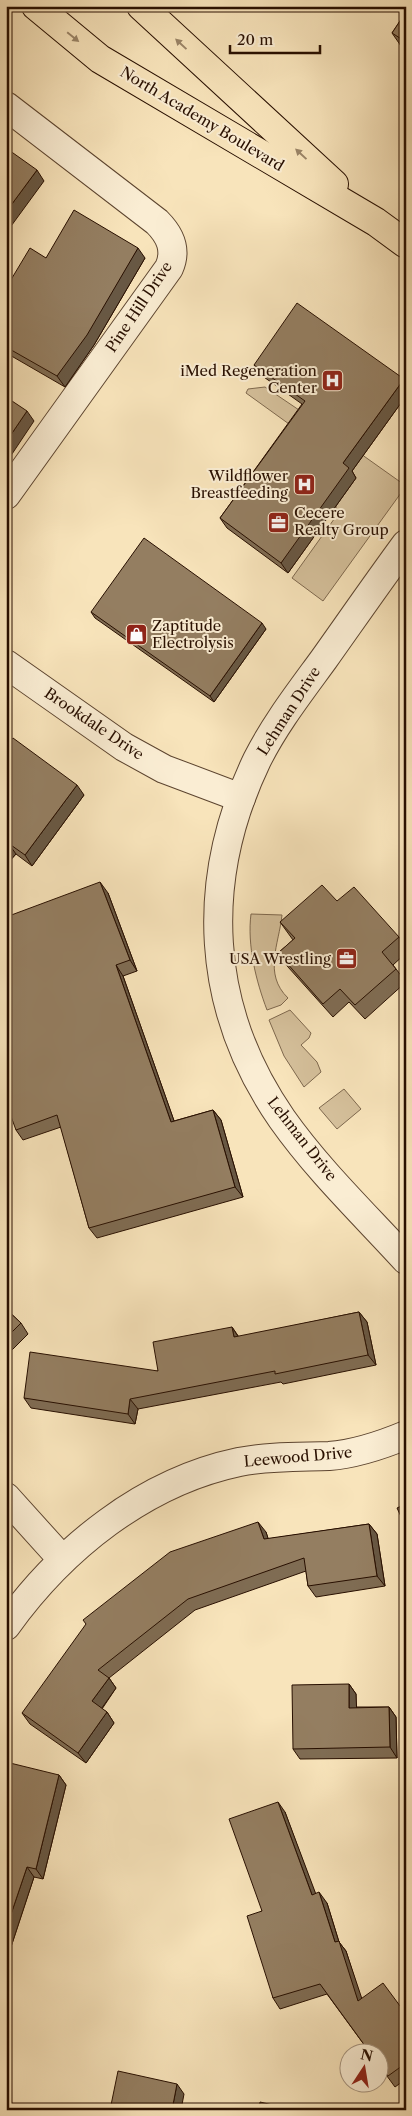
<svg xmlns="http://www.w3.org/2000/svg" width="412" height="2116" font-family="'Libre Caslon Text',serif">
  <rect width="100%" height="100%" fill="#f8e4bb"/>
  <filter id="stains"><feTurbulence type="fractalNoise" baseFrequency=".004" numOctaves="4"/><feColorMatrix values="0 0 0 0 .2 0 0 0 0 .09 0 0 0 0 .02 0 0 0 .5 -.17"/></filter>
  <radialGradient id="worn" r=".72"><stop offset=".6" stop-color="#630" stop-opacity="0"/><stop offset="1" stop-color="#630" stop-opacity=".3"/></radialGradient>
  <g fill="#d5c09b" stroke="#7e684e">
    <polygon points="265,387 299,410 289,424 246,393 248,389"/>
    <polygon points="306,415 406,486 323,601 292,578 337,515 336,506"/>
    <path d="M 251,914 L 282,915 C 279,944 263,974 288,998 L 281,1005 L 267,1010 C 256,981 247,945 251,914 Z"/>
    <polygon points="290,1010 311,1033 309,1038 301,1045 317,1062 321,1072 304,1087 284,1056 269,1020"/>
    <polygon points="344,1089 361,1109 337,1129 319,1108"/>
  </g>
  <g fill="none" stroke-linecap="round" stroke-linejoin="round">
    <defs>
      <g id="minor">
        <path d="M 6,106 L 157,222 C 170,235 177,250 169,268 L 6,495"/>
        <path d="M 406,544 C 378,582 351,621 324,659 C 300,692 275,724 257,760 C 199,881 205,1008 282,1119 C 318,1170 364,1214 406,1260"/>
        <polyline points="6,664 124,747 164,769 241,798"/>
        <polyline points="6,1497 62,1559"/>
        <path d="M 6,1626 C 62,1548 144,1482 239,1462 C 269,1456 299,1457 329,1456 C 356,1454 382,1445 406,1435"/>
      </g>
      <g id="trunk">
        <polyline points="36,6 100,59 376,222 406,244"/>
        <polyline points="141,6 334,184"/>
      </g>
    </defs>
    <use href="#minor" stroke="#5c442f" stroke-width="30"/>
    <use href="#trunk" stroke="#280f00" stroke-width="30"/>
    <use href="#minor" stroke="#faedd3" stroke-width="28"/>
    <use href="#trunk" stroke="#f8e4bb" stroke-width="28"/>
  </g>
  <g fill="#7f6c53" stroke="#280f00">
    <polygon points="406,12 406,49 401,46 392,33"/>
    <polygon points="46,258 145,258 94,345 65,387 8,354 6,351 6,288"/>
    <polygon points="254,365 404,379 406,381 406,396 352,471 356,478 288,573 227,528 220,518 302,404 261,375"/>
    <polygon points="91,612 266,629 214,702 95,618"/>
    <polygon points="6,746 84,795 32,866 16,854 6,865"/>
    <polygon points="108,893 137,971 123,976 174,1121 213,1110 221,1120 243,1197 97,1238 89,1228 61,1127 23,1140 16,1130"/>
    <polygon points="337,901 399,937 406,947 406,953 393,965 406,982 365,1019 349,1002 333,1017 288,967 278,953 293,940 280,922"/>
    <polygon points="6,1309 21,1323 28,1334 6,1356"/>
    <polygon points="359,1312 367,1322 376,1365 283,1384 281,1382 138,1409 135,1424 31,1408 24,1398 158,1371 232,1327 239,1337"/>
    <polygon points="369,1524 377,1534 385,1586 316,1597 308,1586 306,1571 195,1610 109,1678 116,1688 102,1709 107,1712 114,1723 86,1763 30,1724 22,1713 266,1532 268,1539"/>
    <polygon points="349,1684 356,1694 356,1707 389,1707 396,1717 397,1758 300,1759 293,1749"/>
    <polygon points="59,1775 66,1785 43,1879 34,1877 6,1962 6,1779"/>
    <polygon points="285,1812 315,1894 327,1903 339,1942 346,1951 361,1999 406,2014 406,2079 395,2087 327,1994 280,2009 273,1998 262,1911"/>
  </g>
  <g fill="#685844" stroke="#280f00">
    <polygon points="37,170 44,181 6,233 6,212"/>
    <polygon points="138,248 145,258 94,345 65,387 57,376"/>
    <polygon points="404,379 406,381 406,396 352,471 356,478 288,573 281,563 343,463"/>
    <polygon points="27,411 34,421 6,463 6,442"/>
    <polygon points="262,623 266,629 214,702 210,696"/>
    <polygon points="77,785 84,795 32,866 25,855"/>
    <polygon points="8,843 16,854 6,865 6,846"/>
    <polygon points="100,882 108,893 137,971 130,960"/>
    <polygon points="116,965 123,976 178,1132 171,1122"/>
    <polygon points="213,1110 221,1120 243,1197 235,1187"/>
    <polygon points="359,1312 367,1322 376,1365 368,1355"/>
    <polygon points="232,1327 239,1338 234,1337"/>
    <polygon points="130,1399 138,1409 135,1424 128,1414"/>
    <polygon points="258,1522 266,1532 272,1550 264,1539"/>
    <polygon points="369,1524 377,1534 385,1586 377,1576"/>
    <polygon points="109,1678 116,1688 99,1712 92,1701"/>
    <polygon points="349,1684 356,1694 357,1718 349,1708"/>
    <polygon points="389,1707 396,1717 397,1758 390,1747"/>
    <polygon points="107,1712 114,1723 86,1763 78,1753"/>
    <polygon points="59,1775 66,1785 43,1879 36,1869"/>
    <polygon points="278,1802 285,1812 320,1905 312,1895"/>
    <polygon points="27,1867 34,1877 6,1962 6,1929"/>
    <polygon points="319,1892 327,1903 339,1942 346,1951 366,2011 358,2001 335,1942"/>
    <polygon points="177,2084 184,2094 181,2110 172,2110"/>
  </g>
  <g fill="#947e61" stroke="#280f00">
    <polygon points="406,12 406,42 392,33"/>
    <polygon points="6,148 37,170 6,212"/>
    <polygon points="74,210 138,248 87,335 57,376 6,347 6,288 30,248 46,258"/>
    <polygon points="297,303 404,379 343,463 349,468 281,563 220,518 305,401 254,365"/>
    <polygon points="6,397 27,411 6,442"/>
    <polygon points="144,538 262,623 210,696 91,612"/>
    <polygon points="13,738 77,785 25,855 8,843 6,846 6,746"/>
    <polygon points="100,882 130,960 116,965 171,1122 213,1110 235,1187 89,1228 57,1115 16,1130 6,1103 6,917"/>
    <polygon points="322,885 337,901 354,887 399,937 382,952 396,969 355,1005 340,989 323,1004 278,953 295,938 280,922"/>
    <polygon points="6,1309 21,1323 6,1338"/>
    <polygon points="359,1312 368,1355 275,1374 275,1371 130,1399 128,1414 24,1398 30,1352 158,1371 153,1342 232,1327 234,1337"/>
    <polygon points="406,1504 406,1527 397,1508"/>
    <polygon points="258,1522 264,1539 369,1524 377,1576 308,1586 304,1558 188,1599 98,1670 109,1678 92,1701 107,1712 78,1753 22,1713 86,1624 83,1620 170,1552"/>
    <polygon points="349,1684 349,1708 389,1707 390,1747 293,1749 292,1685"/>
    <polygon points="10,1763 59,1775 36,1869 27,1867 6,1929 6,1779"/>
    <polygon points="278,1802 312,1895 319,1892 335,1942 339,1941 358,2001 383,1983 406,2014 406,2063 388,2076 380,2065 380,2054 371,2054 320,1984 273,1998 247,1916 262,1911 229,1819"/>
    <polygon points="118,2071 177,2084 172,2110 110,2110"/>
    <polygon points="260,2102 294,2110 259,2110"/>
  </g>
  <defs><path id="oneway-solid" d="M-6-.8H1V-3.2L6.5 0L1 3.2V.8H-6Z" transform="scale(1.25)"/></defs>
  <g fill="#9a8467">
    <use href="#oneway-solid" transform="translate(73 37) rotate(39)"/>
    <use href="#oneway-solid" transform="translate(181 44) rotate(-137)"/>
    <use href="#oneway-solid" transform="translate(301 154) rotate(-137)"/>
  </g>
  <defs>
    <symbol id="hospital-square" viewBox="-11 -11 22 22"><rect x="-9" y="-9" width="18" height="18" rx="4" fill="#8f2418" stroke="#faedd3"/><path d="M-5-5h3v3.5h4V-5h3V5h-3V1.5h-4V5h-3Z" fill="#fff"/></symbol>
    <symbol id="office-square" viewBox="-11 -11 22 22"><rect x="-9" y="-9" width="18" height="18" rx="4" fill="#8f2418" stroke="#faedd3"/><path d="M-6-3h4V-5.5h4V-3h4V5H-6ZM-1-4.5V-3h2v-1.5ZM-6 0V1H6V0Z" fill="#fff"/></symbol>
    <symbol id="shop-square" viewBox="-11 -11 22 22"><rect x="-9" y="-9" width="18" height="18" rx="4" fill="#8f2418" stroke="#faedd3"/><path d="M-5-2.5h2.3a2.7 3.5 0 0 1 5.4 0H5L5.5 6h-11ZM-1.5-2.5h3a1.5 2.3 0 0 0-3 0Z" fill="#fff"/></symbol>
  </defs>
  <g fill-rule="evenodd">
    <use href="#hospital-square" x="320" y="368" width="25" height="25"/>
    <use href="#hospital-square" x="292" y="472" width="25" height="25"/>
    <use href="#office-square" x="266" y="510" width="25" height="25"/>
    <use href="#shop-square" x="124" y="622" width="25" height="25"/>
    <use href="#office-square" x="334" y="946" width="25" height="25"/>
  </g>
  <g text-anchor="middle" stroke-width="4" stroke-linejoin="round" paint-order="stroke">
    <g font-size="15" fill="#280f00" stroke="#faedd3">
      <text transform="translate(202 119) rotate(31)" y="5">North Academy Boulevard</text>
      <text transform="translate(139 307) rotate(-56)" y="5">Pine Hill Drive</text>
      <text transform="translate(289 711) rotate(-57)" y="5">Lehman Drive</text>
      <text transform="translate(94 724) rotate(34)" y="5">Brookdale Drive</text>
      <text transform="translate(302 1139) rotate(52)" y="5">Lehman Drive</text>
      <text transform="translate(298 1457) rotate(-5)" y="5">Leewood Drive</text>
    </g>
    <g font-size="15" fill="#280f00" stroke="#faedd3" text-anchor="end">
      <text x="317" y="376">iMed Regeneration<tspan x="317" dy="17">Center</tspan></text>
      <text x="288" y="481">Wildflower<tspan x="288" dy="17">Breastfeeding</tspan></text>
      <text x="294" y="518" text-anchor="start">Cecere<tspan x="294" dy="17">Realty Group</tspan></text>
      <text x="152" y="631" text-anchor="start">Zaptitude<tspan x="152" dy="17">Electrolysis</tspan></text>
      <text x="331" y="964">USA Wrestling</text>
    </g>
  </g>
  <rect width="412" height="2116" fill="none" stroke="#f8e4bb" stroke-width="25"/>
  <rect x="8" y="8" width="397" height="2101" fill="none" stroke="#280f00" stroke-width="2.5"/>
  <rect x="12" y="12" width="387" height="2091" fill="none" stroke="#280f00"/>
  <g transform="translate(364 2068) rotate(12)"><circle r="24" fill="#faedd3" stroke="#a6947f"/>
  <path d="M0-4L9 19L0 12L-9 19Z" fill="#8f2418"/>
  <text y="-8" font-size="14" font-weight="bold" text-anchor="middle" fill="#280f00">N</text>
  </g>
  <path d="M230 45v8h90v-8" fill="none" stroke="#280f00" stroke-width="2.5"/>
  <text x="237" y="45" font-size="15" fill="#280f00" stroke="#faedd3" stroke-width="4" paint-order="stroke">20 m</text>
  <rect width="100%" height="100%" filter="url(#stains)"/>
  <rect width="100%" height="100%" fill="url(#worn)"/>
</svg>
